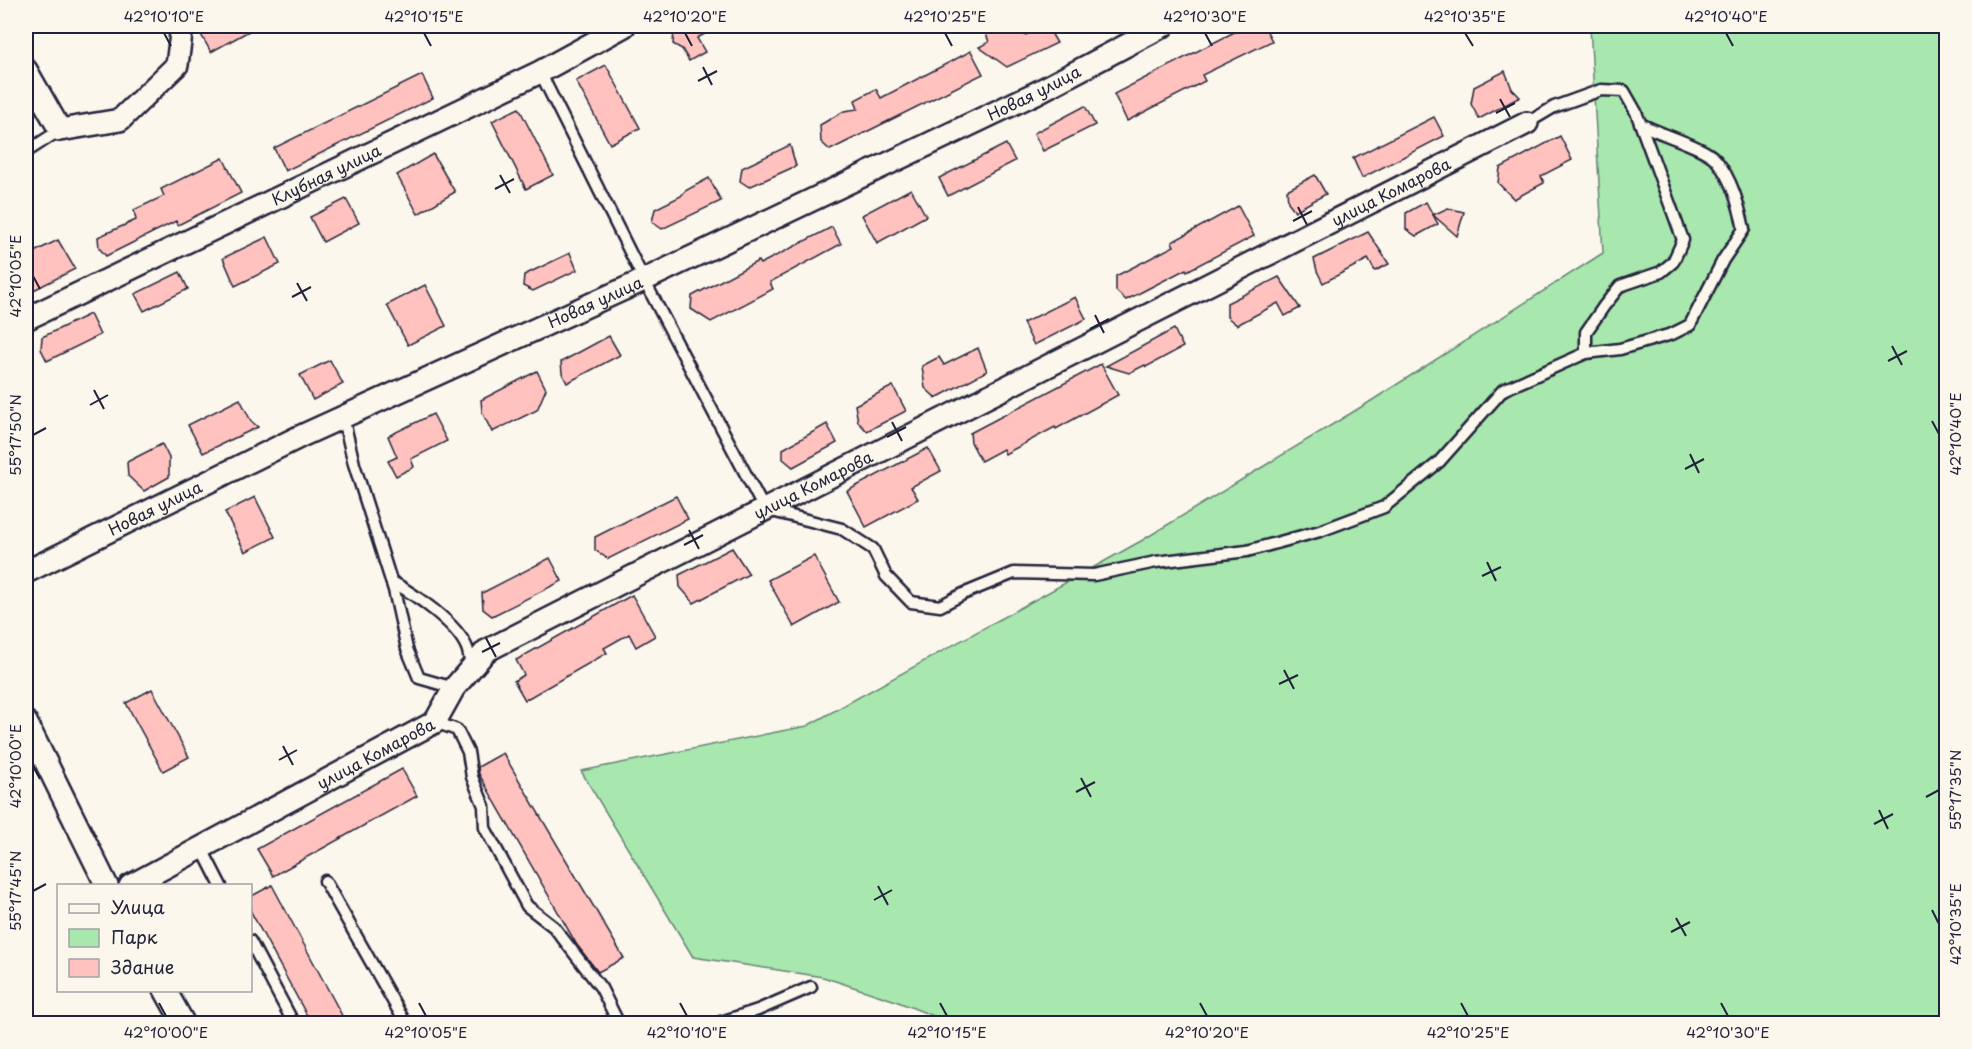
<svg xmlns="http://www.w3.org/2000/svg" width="1972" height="1049" font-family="'Playpen Sans',sans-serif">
  <rect width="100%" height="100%" fill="#fbf7ec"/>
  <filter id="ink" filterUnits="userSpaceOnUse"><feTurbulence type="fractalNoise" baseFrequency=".0167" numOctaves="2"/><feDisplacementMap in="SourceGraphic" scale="12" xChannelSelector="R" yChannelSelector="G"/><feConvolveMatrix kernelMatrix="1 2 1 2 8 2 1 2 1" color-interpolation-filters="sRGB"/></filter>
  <g filter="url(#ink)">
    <polygon fill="#a8e7ae" stroke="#658474" stroke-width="1.5" points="1590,26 1946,26 1946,1023 951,1023 893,1000 823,977 693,957 581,771 807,726 1141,541 1371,401 1603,253"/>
    <g fill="#ffc2be" stroke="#22223b" stroke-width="1.5">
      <polygon points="196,26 258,26 211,52"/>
      <polygon points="683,26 720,26 697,38 705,52 689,61 682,49 673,44 674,30"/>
      <polygon points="1002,26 1019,26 1025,35 1047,26 1057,43 1007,67 979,47 989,42 986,34"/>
      <polygon points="1246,26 1264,26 1272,41 1202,75 1205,81 1127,121 1114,94"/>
      <polygon points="971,51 983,74 830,150 821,142 820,125 844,111 858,109 855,100 876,89 881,98"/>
      <polygon points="606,65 640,128 610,144 576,81"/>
      <polygon points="1505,71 1512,89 1520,97 1479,119 1471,104 1474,87"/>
      <polygon points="422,75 433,98 285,171 274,148"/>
      <polygon points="1085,106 1095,125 1043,151 1034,133"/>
      <polygon points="519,108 553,175 526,189 492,121"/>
      <polygon points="1434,117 1444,136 1362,178 1353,158"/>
      <polygon points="1560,136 1572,160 1541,176 1544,183 1514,199 1498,183 1500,168"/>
      <polygon points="1006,144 1015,161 948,196 939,178"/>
      <polygon points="790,145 796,166 749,187 740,181 742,168"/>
      <polygon points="433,154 455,192 418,214 397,175"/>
      <polygon points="223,158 241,193 178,225 176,221 106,256 99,248 98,237 136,220 134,210 164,196 161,189"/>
      <polygon points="1315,175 1326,194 1295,211 1288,202 1287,190"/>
      <polygon points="709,178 721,201 662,229 652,222 655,209 681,196 685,191"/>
      <polygon points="911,189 926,216 877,243 862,215"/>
      <polygon points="346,199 359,223 323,242 310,217"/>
      <polygon points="1426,202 1433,215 1448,208 1464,212 1457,236 1433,215 1438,224 1416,236 1406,229 1406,213"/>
      <polygon points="1238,206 1254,236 1187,271 1186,269 1126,300 1116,291 1116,276 1174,246 1172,242"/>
      <polygon points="832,227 841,244 770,282 773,289 711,322 691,309 692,296 758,261 760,264"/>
      <polygon points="1368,232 1389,264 1375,271 1368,259 1323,283 1317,271 1314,259"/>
      <polygon points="267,237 280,264 235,286 223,258"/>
      <polygon points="58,240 75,269 26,294 26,256"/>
      <polygon points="570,253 577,270 533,291 523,286 524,275"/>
      <polygon points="180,272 188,289 144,311 135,294"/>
      <polygon points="1279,277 1300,308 1285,316 1278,303 1237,325 1227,317 1227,303"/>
      <polygon points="425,285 446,326 408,345 387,305"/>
      <polygon points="1075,297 1086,319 1034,345 1023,323"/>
      <polygon points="90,314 100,335 47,361 41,349 42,337"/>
      <polygon points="1174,329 1183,347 1146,367 1145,365 1129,373 1106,366"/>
      <polygon points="609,336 620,355 567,383 562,373 561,362"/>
      <polygon points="978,348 987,371 936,398 925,388 922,366 939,357 944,365"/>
      <polygon points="330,360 343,384 313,400 300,375"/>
      <polygon points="1101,364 1118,395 1056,429 1055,427 1005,454 1003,449 981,461 971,442 970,433"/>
      <polygon points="537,371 546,389 537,410 492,432 482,412 481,400"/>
      <polygon points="893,386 906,411 867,431 858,422 855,405"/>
      <polygon points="240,399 251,421 258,427 203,453 188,425"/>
      <polygon points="433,414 447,441 411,459 414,467 396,476 388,461 397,457 388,436"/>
      <polygon points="827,424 837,443 793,467 783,459 783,449"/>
      <polygon points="162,444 169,458 169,477 144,491 128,476 127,462"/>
      <polygon points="928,448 941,471 911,487 918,499 866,527 847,491"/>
      <polygon points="676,496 688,519 608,559 595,550 595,537"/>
      <polygon points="255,497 275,537 245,552 225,512"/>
      <polygon points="732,548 749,574 694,603 680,587 679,575"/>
      <polygon points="814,556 839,602 794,627 768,580"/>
      <polygon points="550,558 562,581 492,616 483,609 482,593"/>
      <polygon points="632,595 655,636 636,647 629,634 604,648 607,653 525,700 514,681 524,675 516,660"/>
      <polygon points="152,689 189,757 163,771 126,703"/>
      <polygon points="503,753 624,958 598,972 577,945 479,774 478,767"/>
      <polygon points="402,769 417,796 273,876 257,849"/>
      <polygon points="272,885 346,1023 311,1023 250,910 250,897"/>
    </g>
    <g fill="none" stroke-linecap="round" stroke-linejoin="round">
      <defs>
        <g id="lane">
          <polyline points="540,72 644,280 764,509 842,529 873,549 886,576 911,602 940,606 963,594 1014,573 1094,575 1156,562 1247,551 1320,531 1384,507 1439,462 1503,390 1586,353 1586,332 1604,306 1620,286 1661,272 1673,262 1683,240 1636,112 1624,91 1601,90 1554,107 1527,123"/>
          <polyline points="26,152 60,130"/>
          <path d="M 1586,353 L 1620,349 L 1672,334 L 1690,325 L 1723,260 L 1744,229 C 1739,206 1732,179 1716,160 C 1706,147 1658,134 1641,124"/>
          <polyline points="343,417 354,464 394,590 407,649 419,678 454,688"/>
          <path d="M 391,581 C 414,594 457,623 467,648 C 469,653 470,661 471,667"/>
          <polyline points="435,722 457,730 468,752 472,777 484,806 485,828 527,906 554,927 601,988 619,1024"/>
          <polyline points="201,847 221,886"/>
          <polyline points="325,881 406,1024"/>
          <polyline points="250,941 294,1024"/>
          <polyline points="715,1024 758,1010 811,987"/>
        </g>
        <g id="street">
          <polyline points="26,70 60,130 120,120 177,65 182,26"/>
          <path id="s1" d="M 26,319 L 540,72 L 624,26"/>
          <path id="s2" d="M 26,572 L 299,437 L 644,280 L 1036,93 L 1163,26"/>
          <polyline points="26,722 107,886"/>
          <path id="s3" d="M 130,886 L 435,722 L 454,688 L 486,651 L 1527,123"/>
          <polyline points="165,990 184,1024"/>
        </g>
      </defs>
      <use href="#lane" stroke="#22223b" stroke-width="15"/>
      <use href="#street" stroke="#22223b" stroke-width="26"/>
      <use href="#lane" stroke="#fbf7ec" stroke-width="10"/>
      <use href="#street" stroke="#fbf7ec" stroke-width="21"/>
    </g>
  </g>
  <path fill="none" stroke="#22223b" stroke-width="2" d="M 164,33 L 171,46M 424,33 L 431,46M 685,33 L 692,46M 945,33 L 952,46M 1205,33 L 1212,46M 1465,33 L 1473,46M 1726,33 L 1733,46M 703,67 L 712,85M 698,81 L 717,71M 1500,99 L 1510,117M 1496,113 L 1515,103M 500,175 L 510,193M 495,189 L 514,179M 1298,207 L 1307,225M 1293,221 L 1312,211M 33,276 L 40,289M 297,283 L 307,301M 292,297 L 311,287M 1095,315 L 1104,333M 1090,329 L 1109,319M 1892,346 L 1902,365M 1888,361 L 1907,351M 94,390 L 104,409M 90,405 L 108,395M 1932,421 L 1939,434M 892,422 L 902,441M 33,435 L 46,428M 887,437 L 906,427M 1690,454 L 1699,473M 1685,469 L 1704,459M 689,530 L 699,549M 684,545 L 703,535M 1487,562 L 1496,581M 1482,576 L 1501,567M 486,638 L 496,657M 482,652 L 500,643M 1284,670 L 1294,689M 1279,684 L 1298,675M 283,746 L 293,765M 279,760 L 297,750M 33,766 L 40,779M 1081,778 L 1091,797M 1076,792 L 1095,782M 1926,797 L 1939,790M 1879,810 L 1888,829M 1874,824 L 1893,814M 878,886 L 888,905M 33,891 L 46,884M 874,900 L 892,890M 1932,910 L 1939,924M 1676,918 L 1686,936M 1671,932 L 1690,922M 159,1003 L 166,1016M 419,1003 L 426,1016M 680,1003 L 687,1016M 940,1003 L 947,1016M 1200,1003 L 1207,1016M 1461,1003 L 1468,1016M 1721,1003 L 1728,1016"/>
  <g text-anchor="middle" stroke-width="5" stroke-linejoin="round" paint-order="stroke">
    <g font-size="16" fill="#22223b" stroke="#fbf7ec">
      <text dy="6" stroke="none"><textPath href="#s2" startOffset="1116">Новая улица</textPath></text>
      <text dy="6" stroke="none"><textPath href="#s1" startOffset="333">Клубная улица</textPath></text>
      <text dy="6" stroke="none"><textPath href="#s3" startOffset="1449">улица Комарова</textPath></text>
      <text dy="6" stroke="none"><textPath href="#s2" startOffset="630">Новая улица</textPath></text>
      <text dy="6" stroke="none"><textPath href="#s3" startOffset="801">улица Комарова</textPath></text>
      <text dy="6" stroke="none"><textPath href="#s2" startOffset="144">Новая улица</textPath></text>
      <text dy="6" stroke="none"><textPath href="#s3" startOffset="279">улица Комарова</textPath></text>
    </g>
  </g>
  <rect width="1972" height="1049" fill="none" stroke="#fbf7ec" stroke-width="66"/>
  <rect x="57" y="884" width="195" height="108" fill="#fbf7ec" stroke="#a4a2a5" stroke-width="1.5"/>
  <rect x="69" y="904" width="30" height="9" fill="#fbf7ec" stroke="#a4a2a5" stroke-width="1.5"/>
  <text x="111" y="914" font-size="18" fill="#22223b">Улица</text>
  <rect x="69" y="929" width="30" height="18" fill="#a8e7ae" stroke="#a4a2a5" stroke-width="1.5"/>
  <text x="111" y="944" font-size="18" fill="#22223b">Парк</text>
  <rect x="69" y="959" width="30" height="18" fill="#ffc2be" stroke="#a4a2a5" stroke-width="1.5"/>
  <text x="111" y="974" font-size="18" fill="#22223b">Здание</text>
  <rect x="33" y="33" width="1906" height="983" fill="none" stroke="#22223b" stroke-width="2"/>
  <g font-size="15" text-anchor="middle" fill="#22223b">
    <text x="164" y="22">42°10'10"E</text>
    <text x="424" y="22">42°10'15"E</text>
    <text x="685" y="22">42°10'20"E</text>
    <text x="945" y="22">42°10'25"E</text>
    <text x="1205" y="22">42°10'30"E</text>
    <text x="1465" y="22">42°10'35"E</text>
    <text x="1726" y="22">42°10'40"E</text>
    <text transform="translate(16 276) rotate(-90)" y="5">42°10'05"E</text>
    <text transform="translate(1956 434) rotate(-90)" y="5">42°10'40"E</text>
    <text transform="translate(16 435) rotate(-90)" y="5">55°17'50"N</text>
    <text transform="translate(16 766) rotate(-90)" y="5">42°10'00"E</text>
    <text transform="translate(1956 790) rotate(-90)" y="5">55°17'35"N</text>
    <text transform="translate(16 891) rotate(-90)" y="5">55°17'45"N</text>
    <text transform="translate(1956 924) rotate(-90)" y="5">42°10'35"E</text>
    <text x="166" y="1038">42°10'00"E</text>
    <text x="426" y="1038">42°10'05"E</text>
    <text x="687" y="1038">42°10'10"E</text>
    <text x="947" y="1038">42°10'15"E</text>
    <text x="1207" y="1038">42°10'20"E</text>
    <text x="1468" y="1038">42°10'25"E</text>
    <text x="1728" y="1038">42°10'30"E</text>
  </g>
</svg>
